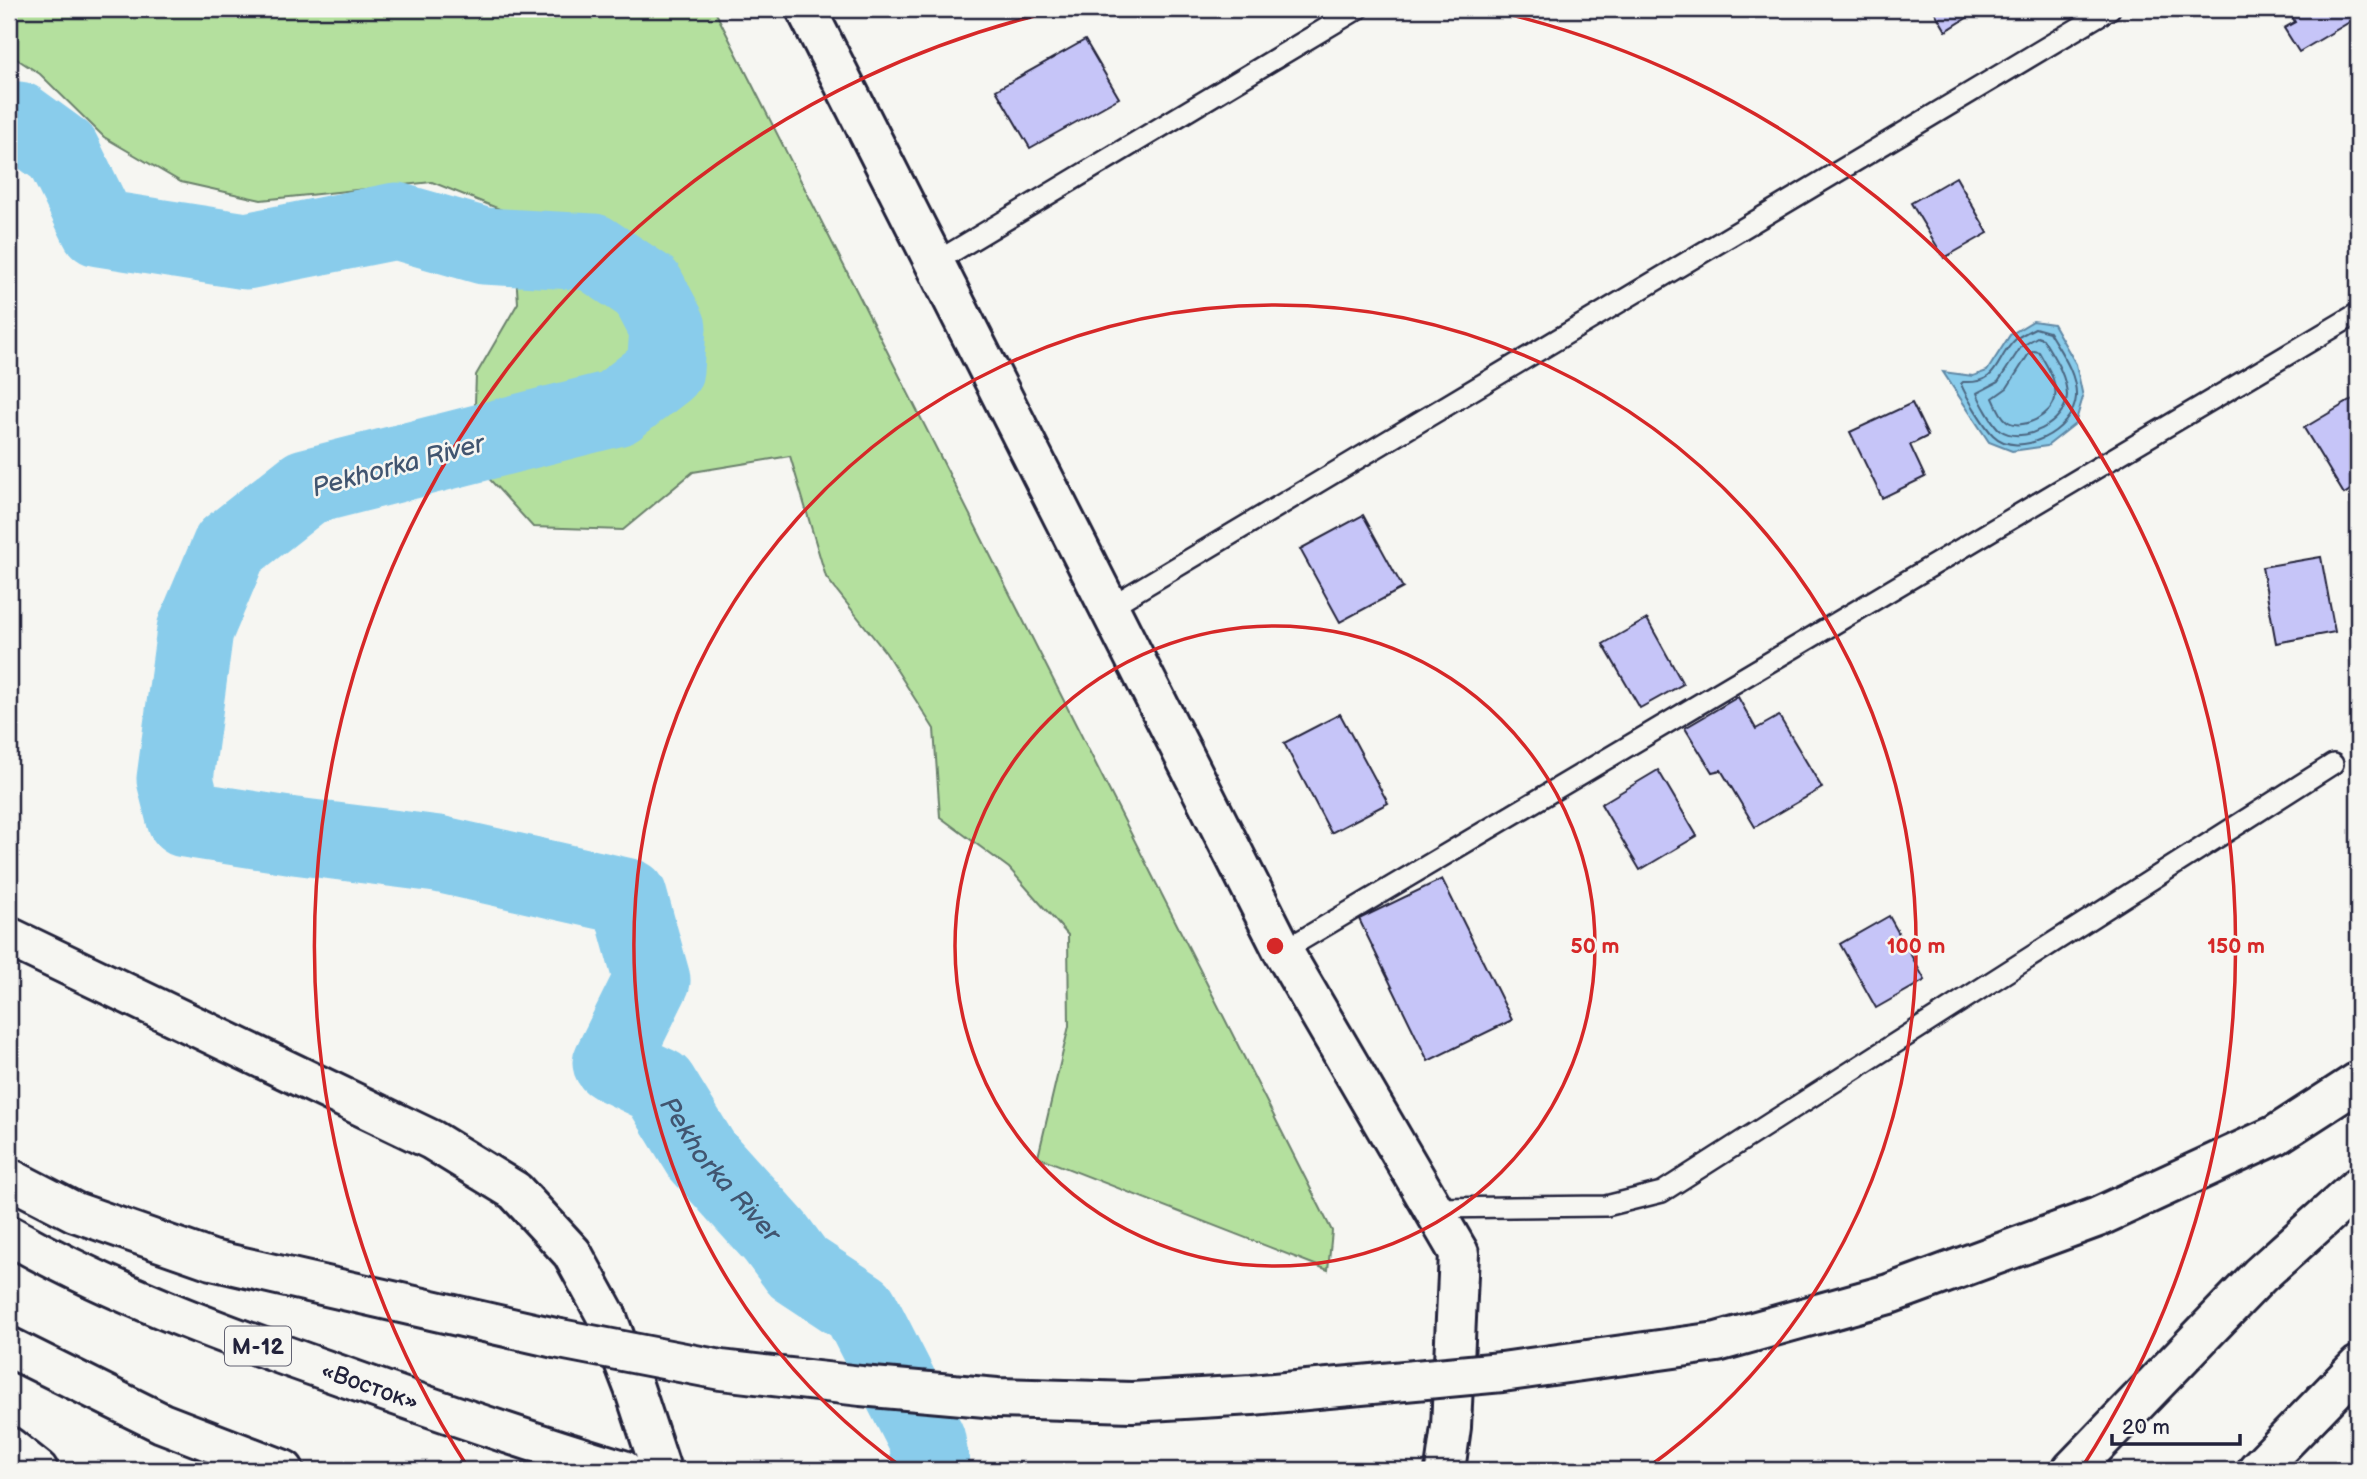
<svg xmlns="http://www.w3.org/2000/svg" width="2367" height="1479" font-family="'Balsamiq Sans',sans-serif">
  <rect width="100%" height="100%" fill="#f6f6f2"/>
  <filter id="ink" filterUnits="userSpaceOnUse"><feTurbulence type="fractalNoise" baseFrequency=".0143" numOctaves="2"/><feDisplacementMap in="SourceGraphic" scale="14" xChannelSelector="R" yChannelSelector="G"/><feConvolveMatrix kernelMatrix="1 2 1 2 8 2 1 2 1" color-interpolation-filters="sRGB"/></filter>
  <g filter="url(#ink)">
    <polygon fill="#b4e09e" stroke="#6b816c" stroke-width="2" points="9,9 714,9 1332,1231 1328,1270 1038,1157 1069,1026 1068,935 1009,868 940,817 934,729 886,653 826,577 790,456 693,472 623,530 533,527 473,461 476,375 518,303 512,214 432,182 261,200 181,182 104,137 40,74 9,54"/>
    <polygon fill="#89cceb" stroke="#6088a5" stroke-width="2" points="2033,321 2053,324 2076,364 2083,397 2075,424 2047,446 2012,451 1989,442 1943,372 1973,376 1987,371 2010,335"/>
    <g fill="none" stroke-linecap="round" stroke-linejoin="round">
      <g stroke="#4b6681" stroke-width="2">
        <path d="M 2035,328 L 2049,332 C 2060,351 2077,373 2076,397 C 2074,431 2018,460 1993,435 C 1985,427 1965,395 1961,384 L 1963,382 C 2001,384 1994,359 2016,339 C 2021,335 2029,331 2035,328 Z"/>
        <path d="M 2037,337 L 2043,339 C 2053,356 2066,374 2067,395 C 2067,422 2023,446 2000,430 C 1993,425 1980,401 1977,393 L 1998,382 L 2021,347 Z"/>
        <path d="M 2034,351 L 2039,352 C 2046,365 2058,381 2055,398 C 2053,414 2022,432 2007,421 C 2001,417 1996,405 1993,398 L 2007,388 L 2028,355 Z"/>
      </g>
      <path stroke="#89cceb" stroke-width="77" id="s1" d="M 9,119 L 18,120 L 62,152 L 99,228 L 246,251 L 396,221 L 484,246 L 593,252 L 647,288 L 668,328 L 665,370 L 616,408 L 306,487 L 230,547 L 195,630 L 175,779 L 185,819 L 295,836 L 438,854 L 629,897 L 652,980 L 611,1063 L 659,1086 L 702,1156 L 775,1237 L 798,1268 L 860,1309 L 927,1440 L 932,1470"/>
    </g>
    <g fill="#c6c5f8" stroke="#22223b" stroke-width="2">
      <polygon points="1933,9 1969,9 1973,14 1946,31"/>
      <polygon points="2288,9 2357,9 2358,17 2299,52 2284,28 2295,22"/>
      <polygon points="1085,40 1119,98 1030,148 996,90"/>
      <polygon points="1956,177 1988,233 1944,258 1911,203"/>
      <polygon points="2358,396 2358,485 2344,494 2304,428"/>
      <polygon points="1912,403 1928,436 1910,445 1925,477 1882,498 1850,432"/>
      <polygon points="1363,515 1403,588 1340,622 1300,549"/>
      <polygon points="2321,557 2335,632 2276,643 2262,567"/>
      <polygon points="1647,619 1683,684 1640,708 1603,644"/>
      <polygon points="1738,697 1756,729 1779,716 1822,788 1755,827 1721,770 1712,772 1685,728"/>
      <polygon points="1340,714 1388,803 1331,833 1284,743"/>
      <polygon points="1658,770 1697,836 1640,870 1601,804"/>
      <polygon points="1442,879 1512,1020 1428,1061 1359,919"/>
      <polygon points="1889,916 1925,980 1876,1008 1840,944"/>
    </g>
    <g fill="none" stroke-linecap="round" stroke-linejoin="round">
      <defs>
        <g id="lane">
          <polyline points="934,263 1358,9"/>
          <polyline points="1108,608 2110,9"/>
          <polyline points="1283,951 2358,313"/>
          <polyline points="1432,1208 1606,1206 1662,1192 2333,764"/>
        </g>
        <polyline id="street" points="806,9 1283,951 1459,1253 1451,1427 1445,1470"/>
        <polyline id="secondary" points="9,937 432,1140 515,1191 572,1253 606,1315 634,1388 661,1470"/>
        <g id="primary">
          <polyline points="9,1178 75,1212 212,1260 555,1338"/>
          <polyline points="1502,1372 1717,1342 1889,1294 2098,1217 2276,1135 2358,1082"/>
          <polyline points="9,1447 38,1470"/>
          <polyline points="2072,1470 2260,1275 2358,1187"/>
          <polyline points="2257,1470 2358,1366"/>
        </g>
        <g id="highway">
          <path id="s2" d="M 9,1235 C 111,1293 220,1333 331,1372 C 428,1407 524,1440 623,1470"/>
          <polyline points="9,1347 162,1423 284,1470"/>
        </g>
      </defs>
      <use href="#lane" stroke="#22223b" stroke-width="24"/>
      <use href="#street" stroke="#22223b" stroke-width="44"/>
      <use href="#secondary" stroke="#22223b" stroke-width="44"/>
      <use href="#primary" stroke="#22223b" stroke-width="44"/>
      <use href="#highway" stroke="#22223b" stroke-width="44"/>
      <use href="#lane" stroke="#f6f6f2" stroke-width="19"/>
      <use href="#street" stroke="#f6f6f2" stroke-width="38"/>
      <use href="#secondary" stroke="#f6f6f2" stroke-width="38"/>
      <use href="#primary" stroke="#f6f6f2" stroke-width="38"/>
      <use href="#highway" stroke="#f6f6f2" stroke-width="38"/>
      <defs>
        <polyline id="primary-bridge" points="555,1338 721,1370 861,1386 997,1398 1132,1402 1252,1395 1502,1372"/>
      </defs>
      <use href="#primary-bridge" stroke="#22223b" stroke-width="44" stroke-linecap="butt"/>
      <use href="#primary-bridge" stroke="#f6f6f2" stroke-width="38"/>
    </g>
  </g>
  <g fill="none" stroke="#d62828" stroke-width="3.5">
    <circle cx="1275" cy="946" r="320"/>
    <path d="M903 1468A641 641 0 1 1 1647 1468"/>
    <path d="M469 1469A961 961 0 0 1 1059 10M1491 10A961 961 0 0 1 2081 1469"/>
  </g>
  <g text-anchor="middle" stroke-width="5" stroke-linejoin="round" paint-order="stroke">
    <rect fill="#f6f6f2" stroke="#626272" stroke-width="2" x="225" y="1326.5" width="66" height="39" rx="5"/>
    <g font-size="23" font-weight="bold" fill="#22223b">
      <text x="258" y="1354">М-12</text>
    </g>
    <g font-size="24" fill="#22223b" stroke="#f6f6f2">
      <text dy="8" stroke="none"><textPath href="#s2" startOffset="392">«Восток»</textPath></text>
    </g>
    <g font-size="26" font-style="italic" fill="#415570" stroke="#f6f6f2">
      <text transform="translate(398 465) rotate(-15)" y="9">Pekhorka River</text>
      <text dy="9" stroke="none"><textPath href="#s1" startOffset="2350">Pekhorka River</textPath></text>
    </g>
  </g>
  <circle cx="1275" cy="946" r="10" fill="#d62828" stroke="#f6f6f2" stroke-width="3.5"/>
  <g font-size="21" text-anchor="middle" font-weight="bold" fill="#d62828" stroke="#f6f6f2" stroke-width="5" stroke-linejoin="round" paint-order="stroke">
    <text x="1595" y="953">50 m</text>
    <text x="1916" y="953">100 m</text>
    <text x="2236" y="953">150 m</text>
  </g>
  <rect width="2367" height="1479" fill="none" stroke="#f6f6f2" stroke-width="35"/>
  <rect x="18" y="18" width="2332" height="1444" fill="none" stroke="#22223b" stroke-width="2.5" filter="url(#ink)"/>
  <path d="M2112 1434v10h128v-10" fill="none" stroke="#22223b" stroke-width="3.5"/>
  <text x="2122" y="1434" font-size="21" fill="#22223b" stroke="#f6f6f2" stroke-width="5" paint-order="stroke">20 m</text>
</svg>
